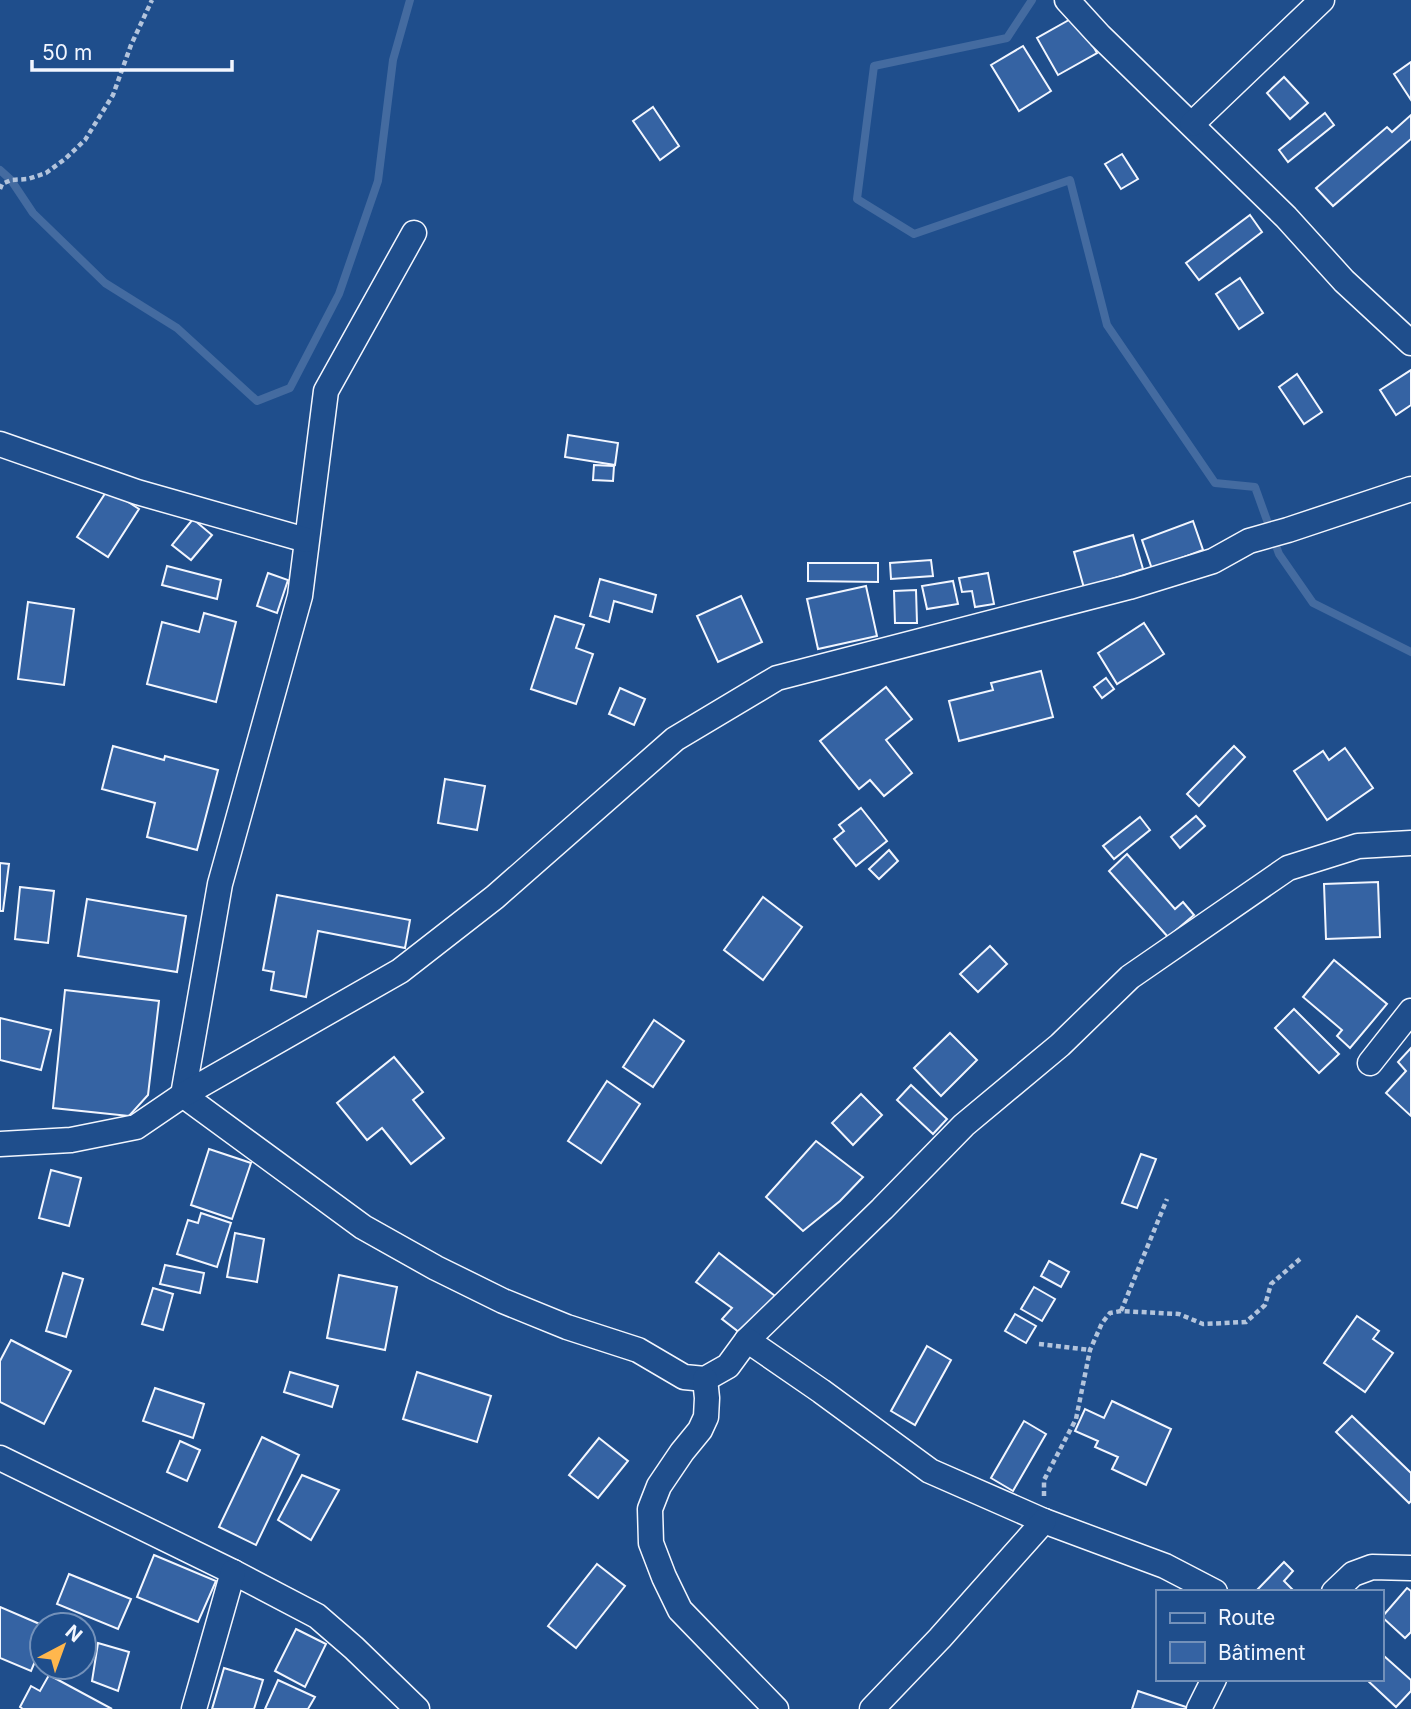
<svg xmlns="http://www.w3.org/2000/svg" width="1411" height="1709" font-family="Inter,sans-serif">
  <rect width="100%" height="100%" fill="#1f4e8c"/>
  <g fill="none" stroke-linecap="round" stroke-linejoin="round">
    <g stroke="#446ba0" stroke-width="8">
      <polyline points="1032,0 1007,38 874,66 857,199 914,234 1070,180 1107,325 1215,483 1255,487 1279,554 1313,603 1411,652"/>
      <polyline points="0,170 11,180 33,213 105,283 177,328 257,401 290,388 339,294 378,181 393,60 410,0"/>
    </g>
  </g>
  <g fill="#3563a3" stroke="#f2f6ff" stroke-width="2">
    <polygon points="1076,16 1097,53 1058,75 1037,38"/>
    <polygon points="1023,46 1051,91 1019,111 991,65"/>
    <polygon points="1411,62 1411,100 1394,74"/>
    <polygon points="1284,77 1308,103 1290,119 1267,93"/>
    <polygon points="653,107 679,146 660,160 633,121"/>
    <polygon points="1325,113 1334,125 1288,162 1279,150"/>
    <polygon points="1411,115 1411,139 1333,206 1316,188 1387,127 1392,132"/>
    <polygon points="1122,154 1138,179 1121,189 1105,164"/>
    <polygon points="1250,215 1262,232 1199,280 1186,263"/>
    <polygon points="1240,278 1263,313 1239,329 1216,294"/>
    <polygon points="1411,370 1411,405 1396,415 1380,390"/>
    <polygon points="1297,374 1322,412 1304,424 1279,387"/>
    <polygon points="568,435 618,443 615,465 565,457"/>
    <polygon points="594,465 614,466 613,481 593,480"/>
    <polygon points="108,489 139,509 108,557 77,537"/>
    <polygon points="193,519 212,535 191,560 172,545"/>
    <polygon points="1193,521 1203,550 1152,569 1142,540"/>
    <polygon points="1133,535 1143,569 1084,588 1074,552"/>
    <polygon points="931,560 933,576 891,579 890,563"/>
    <polygon points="808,563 878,563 878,582 808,581"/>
    <polygon points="167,566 221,580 217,599 162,585"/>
    <polygon points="268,573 288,580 277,613 257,606"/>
    <polygon points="988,573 994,604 975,607 972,591 962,592 959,578"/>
    <polygon points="600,579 656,595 652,612 614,601 609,622 590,616"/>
    <polygon points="953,581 958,604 927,609 922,586"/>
    <polygon points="866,586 877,636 818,649 807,599"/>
    <polygon points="916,590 917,623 895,623 894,591"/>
    <polygon points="741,596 762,642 718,662 697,616"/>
    <polygon points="28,602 74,609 64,685 18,679"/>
    <polygon points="204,613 236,622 216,702 147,684 162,622 199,632"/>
    <polygon points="555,616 584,625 576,648 593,654 576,704 531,689"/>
    <polygon points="1144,623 1164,654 1117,684 1098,653"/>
    <polygon points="1041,671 1053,717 959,741 949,701 993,690 991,683"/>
    <polygon points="1106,678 1114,689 1102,698 1094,687"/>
    <polygon points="886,687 912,719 886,740 912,773 884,796 870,780 859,789 820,741"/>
    <polygon points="620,688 645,699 634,725 609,714"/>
    <polygon points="113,746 164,760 165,756 218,770 197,850 147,837 155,803 102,789"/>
    <polygon points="1234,746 1245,757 1199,806 1187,794"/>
    <polygon points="1345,748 1373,788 1327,820 1294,771 1323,751 1329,760"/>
    <polygon points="445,779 485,786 477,830 438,823"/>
    <polygon points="861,808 887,841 856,866 834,839 844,831 839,825"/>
    <polygon points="1196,816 1205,826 1180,848 1171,837"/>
    <polygon points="1140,817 1150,830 1114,859 1103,846"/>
    <polygon points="889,850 898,861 879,879 869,869"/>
    <polygon points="1127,854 1175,909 1183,902 1194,915 1168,937 1109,871"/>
    <polygon points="0,863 9,864 3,911 0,911"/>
    <polygon points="1378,882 1380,937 1326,939 1324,884"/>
    <polygon points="20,887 54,891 48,943 15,939"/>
    <polygon points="277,895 410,920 405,948 318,931 306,997 271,990 274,972 263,970"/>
    <polygon points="763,897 802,927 763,980 724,950"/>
    <polygon points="87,899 186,916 177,972 78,956"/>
    <polygon points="990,946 1007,964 978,992 960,974"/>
    <polygon points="1334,960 1387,1004 1350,1048 1337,1036 1342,1030 1303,997"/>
    <polygon points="65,990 159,1001 148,1095 129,1116 53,1108"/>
    <polygon points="1294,1009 1339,1054 1319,1073 1275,1028"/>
    <polygon points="0,1018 51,1030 41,1070 0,1060"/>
    <polygon points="654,1020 684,1041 653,1087 623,1067"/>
    <polygon points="950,1033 977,1060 941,1096 914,1068"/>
    <polygon points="1411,1048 1411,1116 1386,1093 1406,1071 1398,1062"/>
    <polygon points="394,1057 423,1092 413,1100 444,1138 411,1164 382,1128 367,1140 337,1103"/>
    <polygon points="607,1081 640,1104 601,1163 568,1141"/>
    <polygon points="911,1085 947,1119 933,1134 897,1100"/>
    <polygon points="861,1094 882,1115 853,1145 832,1123"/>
    <polygon points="816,1141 863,1177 840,1201 803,1231 766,1197"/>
    <polygon points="209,1149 251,1163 232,1219 191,1205"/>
    <polygon points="1141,1154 1156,1159 1137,1208 1122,1203"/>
    <polygon points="51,1170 81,1178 69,1226 39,1218"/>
    <polygon points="201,1213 231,1223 217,1267 177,1254 188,1220 198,1223"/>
    <polygon points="235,1233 264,1239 257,1282 227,1277"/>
    <polygon points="719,1253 779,1299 748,1339 722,1319 732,1308 696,1282"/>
    <polygon points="1049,1261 1069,1272 1061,1287 1041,1276"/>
    <polygon points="165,1265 204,1273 200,1293 160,1284"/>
    <polygon points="63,1273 83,1279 66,1337 46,1331"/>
    <polygon points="339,1275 397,1287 385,1350 327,1338"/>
    <polygon points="1034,1287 1055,1299 1042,1321 1021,1309"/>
    <polygon points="153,1288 173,1294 163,1330 142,1324"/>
    <polygon points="1015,1314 1036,1326 1026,1343 1005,1331"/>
    <polygon points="1357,1316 1379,1331 1373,1339 1393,1353 1365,1392 1324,1363"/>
    <polygon points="11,1340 71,1371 44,1424 0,1402 0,1361"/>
    <polygon points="927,1346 951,1360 915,1425 891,1411"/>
    <polygon points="290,1372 338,1386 332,1407 284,1392"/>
    <polygon points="417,1372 491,1396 477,1442 403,1419"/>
    <polygon points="155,1388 204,1404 193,1438 143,1421"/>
    <polygon points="1112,1401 1171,1429 1146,1485 1112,1469 1118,1457 1095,1447 1098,1441 1075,1431 1085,1409 1104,1418"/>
    <polygon points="1352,1416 1411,1473 1411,1501 1409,1503 1336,1432"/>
    <polygon points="1024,1421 1046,1434 1013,1491 991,1478"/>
    <polygon points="262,1437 299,1455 256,1545 219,1527"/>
    <polygon points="599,1438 628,1461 598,1498 569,1475"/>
    <polygon points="180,1441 200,1450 187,1481 167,1472"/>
    <polygon points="302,1475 339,1490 311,1540 278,1520"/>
    <polygon points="154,1555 216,1581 198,1622 137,1597"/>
    <polygon points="1284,1562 1293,1571 1284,1581 1295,1592 1258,1592 1257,1590"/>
    <polygon points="597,1564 625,1586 576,1648 548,1626"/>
    <polygon points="69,1574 131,1599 118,1629 57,1604"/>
    <polygon points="1407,1588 1411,1591 1411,1632 1405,1638 1382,1617"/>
    <polygon points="0,1607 42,1625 42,1645 31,1671 0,1658"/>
    <polygon points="296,1629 326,1644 305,1687 275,1671"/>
    <polygon points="98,1643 129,1652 118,1691 92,1681"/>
    <polygon points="1384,1656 1411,1680 1411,1691 1396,1707 1366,1679 1381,1679 1381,1658"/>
    <polygon points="224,1668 263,1680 254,1709 212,1709"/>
    <polygon points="49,1675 112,1709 23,1709 20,1707 31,1686 40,1691"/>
    <polygon points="278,1680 315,1697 308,1709 265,1709"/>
    <polygon points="1138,1691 1189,1708 1188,1709 1132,1709"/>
  </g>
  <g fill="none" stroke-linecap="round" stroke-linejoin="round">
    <defs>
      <g id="street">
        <polyline points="1067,0 1100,36 1286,217 1344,281 1411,343"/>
        <polyline points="1192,124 1322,0"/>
        <polyline points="414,233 326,391 300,596 220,884 183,1095 363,1227 436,1268 503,1301 567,1327 638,1350 684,1377 705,1379 728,1366 747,1340 882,1209 964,1125 1060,1045 1130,977 1288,868 1358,846 1411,843"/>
        <polyline points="0,444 137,492 306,540"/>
        <polyline points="1370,1063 1411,1011"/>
        <polyline points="0,1144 71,1140 136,1127 183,1095 400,971 495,897 675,739 777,678 1129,587 1213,561 1249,541 1288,530 1411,489"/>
        <polyline points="747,1340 821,1391 930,1471 1044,1521 1165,1566 1215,1592"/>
        <polyline points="705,1379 707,1398 706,1417 700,1430 682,1452 659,1486 650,1509 651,1543 664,1577 680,1610 776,1709"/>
        <polyline points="0,1458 233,1572 317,1616 354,1648 417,1709"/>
        <polyline points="1334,1592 1353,1574 1372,1567 1411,1568"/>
        <polyline points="194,1709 233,1572"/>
        <polyline points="872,1709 940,1638 1044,1521"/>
        <polyline points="1199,1709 1214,1679"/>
      </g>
    </defs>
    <use href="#street" stroke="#f2f6ff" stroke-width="27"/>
    <g stroke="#b3c4dc" stroke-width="4.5" stroke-dasharray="5 3.5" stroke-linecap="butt">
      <polyline points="0,189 2,184 11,180 28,179 46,173 65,159 85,140 113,95 131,45 152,0"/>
      <polyline points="1121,1311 1167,1199"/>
      <polyline points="1039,1344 1090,1350"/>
      <polyline points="1044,1496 1044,1480 1076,1419 1090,1350 1102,1323 1110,1313 1121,1311 1179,1314 1203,1324 1246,1322 1265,1305 1271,1284 1300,1259"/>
    </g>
    <use href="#street" stroke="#1f4e8c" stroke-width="24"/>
  </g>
  <rect x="1156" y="1590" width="228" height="91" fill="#1f4e8c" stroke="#7391ba" stroke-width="2"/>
  <rect x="1170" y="1613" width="35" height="10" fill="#1f4e8c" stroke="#7391ba" stroke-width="2"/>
  <text x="1218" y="1625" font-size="21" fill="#f2f6ff">Route</text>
  <rect x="1170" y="1642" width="35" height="21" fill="#3563a3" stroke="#7391ba" stroke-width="2"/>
  <text x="1218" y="1660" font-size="21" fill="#f2f6ff">Bâtiment</text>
  <g transform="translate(63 1646) rotate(41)"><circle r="33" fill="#1f4e8c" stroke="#7391ba" stroke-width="2"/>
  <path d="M0-5L12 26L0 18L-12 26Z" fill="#ffb74d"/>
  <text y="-10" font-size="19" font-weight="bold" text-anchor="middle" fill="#f2f6ff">N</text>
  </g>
  <path d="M32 60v10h200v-10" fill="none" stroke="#f2f6ff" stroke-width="3.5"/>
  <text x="42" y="60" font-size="21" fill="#f2f6ff" stroke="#1f4e8c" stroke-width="5" paint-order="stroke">50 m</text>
</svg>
